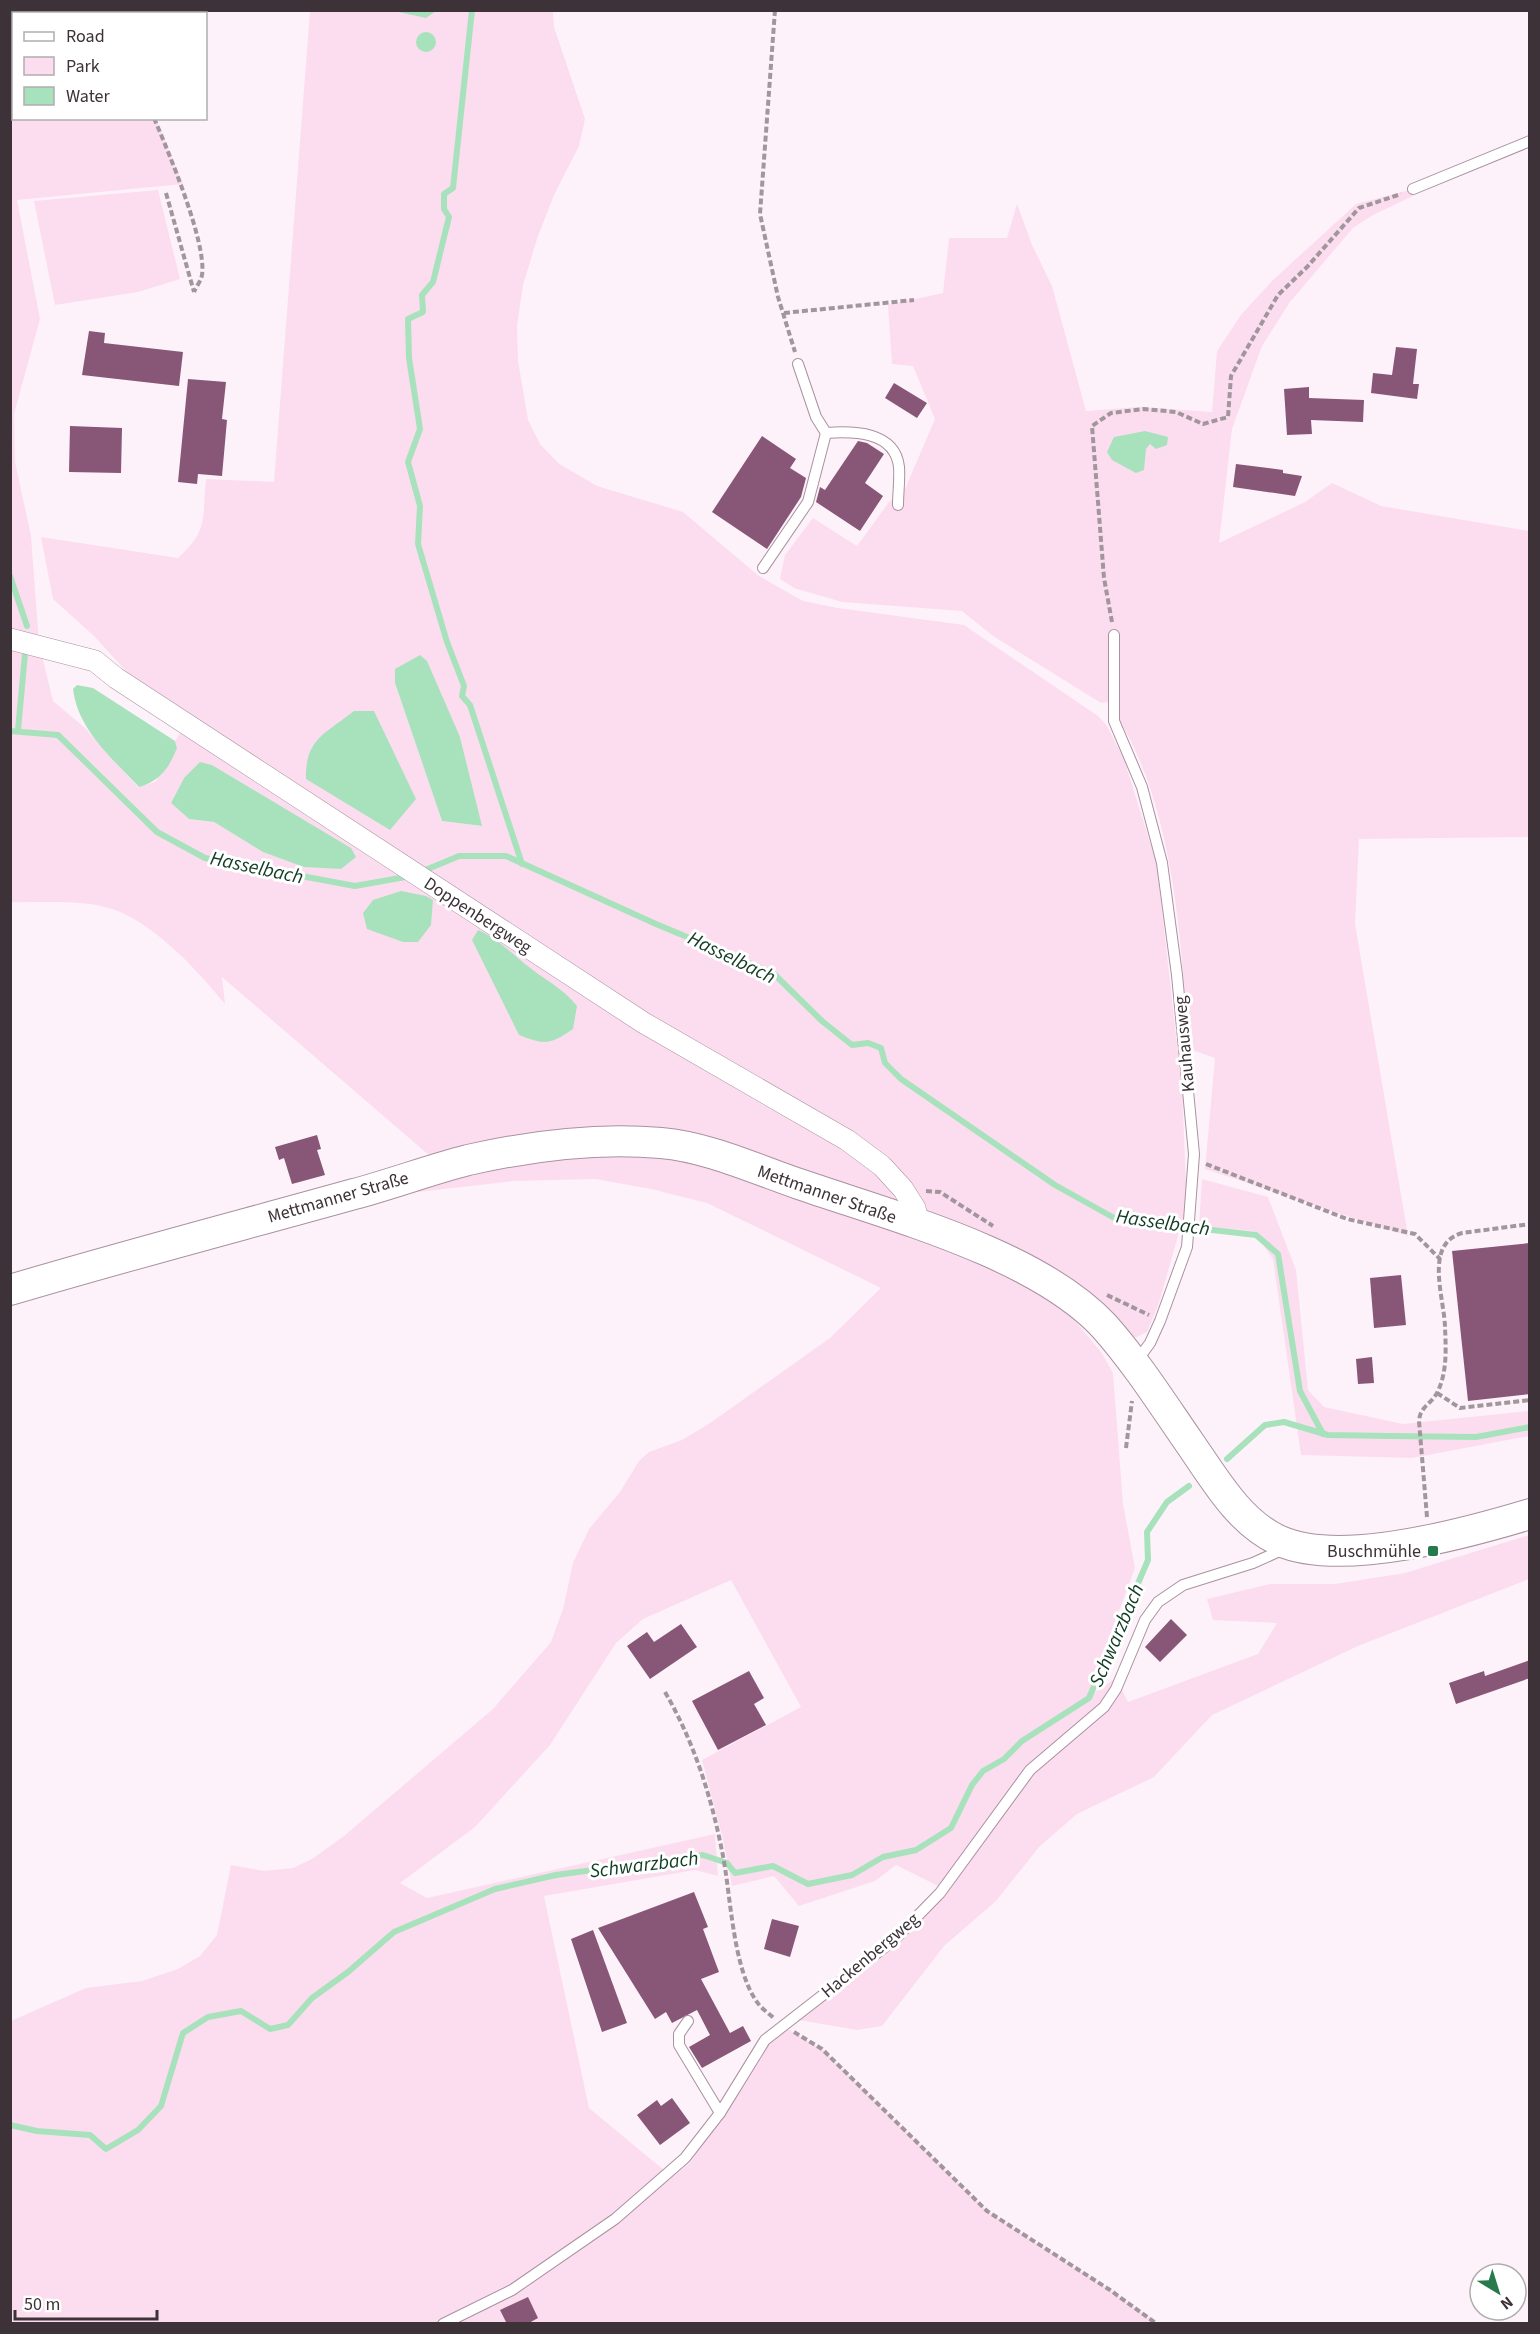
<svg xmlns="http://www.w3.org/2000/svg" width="1540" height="2334" font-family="'Source Sans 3',sans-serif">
  <rect width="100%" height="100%" fill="#fdf2f9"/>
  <g fill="#fcddef" fill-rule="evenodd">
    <path d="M 112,10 L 113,13 L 14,14 L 14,118 L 156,119 L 183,184 L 17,200 L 40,319 L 14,414 L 15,462 L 31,536 L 39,643 L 53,701 L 85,728 L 138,787 L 155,782 L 177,748 L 175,741 L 192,715 L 134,680 L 94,636 L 53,599 L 41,537 L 178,558 C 209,530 202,518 206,479 L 274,482 L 310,11 L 553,11 L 554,27 L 585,119 L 579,146 L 554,195 L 538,236 L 523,285 L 517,326 L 518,361 L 528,420 L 540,444 L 558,463 L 597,486 L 683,512 L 759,576 L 803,601 L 838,608 L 964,625 L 1098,716 L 1107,726 L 1124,759 L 1157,865 L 1182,1090 L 1187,1204 L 1159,1303 L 1147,1332 L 1137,1337 L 1128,1336 L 1096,1303 L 698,1138 L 430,1156 L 222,977 L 225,1004 C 198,971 153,922 112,909 C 81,899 43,903 11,902 L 11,11 ZM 395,669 L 460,737 L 481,826 L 442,821 L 395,683 ZM 212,765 L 351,848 L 263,852 L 214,822 L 189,819 L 171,803 L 184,778 Z"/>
    <path d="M 1413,189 L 1413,196 L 1373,215 L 1353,228 L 1290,302 L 1262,346 L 1232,429 L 1219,543 L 1305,502 L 1332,483 L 1381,506 L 1529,531 L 1529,837 L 1359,839 L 1355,924 L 1408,1236 L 1205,1169 L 1215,1058 L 1189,1049 C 1181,941 1174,792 1107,702 L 1101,703 L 993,636 L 962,611 L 842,602 L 794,588 L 780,579 L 785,555 L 813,518 L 857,546 L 889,502 L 905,489 L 935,419 L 913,366 L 892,364 L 888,305 L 943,293 L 949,238 L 1007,238 L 1017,204 L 1032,245 L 1052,286 L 1086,411 L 1139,407 L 1212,412 L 1217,351 L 1241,315 L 1272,281 L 1356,204 Z"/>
    <polygon points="158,190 180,279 138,292 55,305 34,201"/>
    <polygon points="587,1154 674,1155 960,1255 1024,1281 1061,1304 1101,1352 1113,1373 1123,1504 1135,1568 1087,1697 1116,1678 1128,1702 1258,1654 1277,1623 1213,1620 1207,1599 1270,1584 1335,1584 1405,1573 1529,1535 1529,1579 1358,1646 1212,1715 1154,1777 1077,1814 1039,1847 996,1901 944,1946 882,2026 857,2030 793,2019 942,1888 896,1865 875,1881 799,1906 774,1876 732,1886 723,1839 702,1760 801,1707 731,1580 643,1619 616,1643 550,1745 475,1827 400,1883 427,1898 715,1834 718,1876 695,1870 544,1896 589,2108 665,2171 653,2192 690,2163 781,2025 822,2049 987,2211 1110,2290 1157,2323 11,2324 11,2021 86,1988 142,1981 178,1969 200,1956 217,1935 231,1865 264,1871 293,1868 312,1859 344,1836 493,1709 551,1642 563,1609 573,1563 589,1529 620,1492 639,1461 649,1452 682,1440 710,1423 830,1338 881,1288 707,1203 651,1189 595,1179 514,1181 383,1196 463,1172"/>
    <polygon points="1202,1179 1268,1197 1296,1270 1308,1390 1324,1407 1403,1424 1529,1411 1529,1436 1412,1458 1301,1455 1273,1259 1253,1231 1199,1226"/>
  </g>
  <g fill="#a8e2bc">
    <polygon points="394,11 436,10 436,11 426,18"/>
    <circle cx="426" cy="42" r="10"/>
    <polygon points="1145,431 1168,437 1167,445 1156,449 1150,444 1146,449 1144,470 1136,473 1112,460 1107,452 1114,437"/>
    <polygon points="420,655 427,661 460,737 482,826 442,821 395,683 395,669"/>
    <path d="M 77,685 L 93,688 L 175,741 L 177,748 C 169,768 160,781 139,787 C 112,758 78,730 73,689 Z"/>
    <path d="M 354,711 L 374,711 L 416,799 L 390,830 L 306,779 C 305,739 325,734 354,711 Z"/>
    <polygon points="200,762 212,765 351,848 356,857 341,869 304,867 263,852 214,822 189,819 171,803 184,778"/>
    <polygon points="401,891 426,896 433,900 431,925 418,942 403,942 367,929 363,913 373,900"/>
    <path d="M 478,930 C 497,938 509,951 525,964 C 542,978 563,988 577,1006 L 573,1029 C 550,1045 544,1045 519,1035 L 472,940 Z"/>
  </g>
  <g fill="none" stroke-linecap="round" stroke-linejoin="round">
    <g stroke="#a8e2bc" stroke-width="6">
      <polyline points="472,10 453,188 444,194 444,209 449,217 433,282 422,295 423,312 408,319 409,358 420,429 408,462 420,506 418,544 447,642 464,686 462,696 470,705 522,864"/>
      <polyline points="10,576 27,626"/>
      <polyline points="18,730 25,654"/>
      <polyline points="10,731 58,735 157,832 205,858 355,886 411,876"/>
      <polyline points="423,871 459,856 506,856 656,924 773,973 822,1021 852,1045 868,1043 881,1048 885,1063 901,1079 1055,1185 1116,1219 1256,1235 1278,1254 1300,1391 1323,1434"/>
      <polyline points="1227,1459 1265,1425 1284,1422 1328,1435 1389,1436 1476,1437 1530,1427"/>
      <polyline points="10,2125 37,2131 90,2135 106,2149 138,2130 161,2106 183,2033 208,2017 241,2011 270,2029 288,2025 312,1998 348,1972 394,1932 495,1889 556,1875 703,1855 727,1863 735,1873 773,1866 808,1884 852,1875 883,1857 916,1850 951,1828 972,1785 983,1771 1004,1759 1022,1741 1089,1698 1148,1560 1147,1532 1167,1502 1189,1486"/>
    </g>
  </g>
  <g fill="#885676">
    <polygon points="89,331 105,333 104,343 183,352 179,386 82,375"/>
    <polygon points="1396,347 1417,349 1413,384 1419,384 1417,399 1371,393 1373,373 1392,375"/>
    <polygon points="188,379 226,382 222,419 227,420 222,476 198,474 197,484 178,482"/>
    <polygon points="894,383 927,403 917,418 885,398"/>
    <polygon points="1309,387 1309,398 1364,400 1363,422 1311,420 1312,434 1287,435 1284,389"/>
    <polygon points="70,426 122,428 121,473 69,472"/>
    <polygon points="762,436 796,459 790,468 806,478 801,497 767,549 712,512"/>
    <polygon points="858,441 867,443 884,454 865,483 883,496 860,531 816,502 820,487 825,490"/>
    <polygon points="1236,464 1283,470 1283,473 1302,476 1295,496 1233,487"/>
    <polygon points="317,1135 321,1149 317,1150 325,1175 292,1184 284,1158 279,1160 275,1147"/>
    <polygon points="1530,1243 1530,1394 1468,1401 1452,1251"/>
    <polygon points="1401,1275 1406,1325 1374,1328 1370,1278"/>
    <polygon points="1372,1357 1374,1383 1358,1384 1356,1359"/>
    <polygon points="1171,1619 1187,1635 1160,1662 1145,1647"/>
    <polygon points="681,1624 697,1647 650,1679 627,1646 647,1632 654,1642"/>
    <polygon points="1530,1660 1530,1678 1456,1704 1449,1683 1484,1671 1485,1676"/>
    <polygon points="749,1671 764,1698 754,1704 766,1725 718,1750 692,1701"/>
    <polygon points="694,1892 708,1927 703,1929 719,1972 701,1979 730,2033 743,2026 751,2041 702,2068 689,2047 710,2035 697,2010 672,2023 666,2012 655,2019 598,1928"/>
    <polygon points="772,1919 799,1926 790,1957 764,1949"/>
    <polygon points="593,1930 627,2023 602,2032 571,1939"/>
    <polygon points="672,2098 690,2123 660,2145 637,2115 657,2100 661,2106"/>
    <polygon points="528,2297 538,2318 527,2324 507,2324 500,2310"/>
  </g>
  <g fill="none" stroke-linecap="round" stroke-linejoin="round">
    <defs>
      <g id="service">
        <polyline points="1413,189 1530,141"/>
        <path d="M 826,433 C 853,431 895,431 899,467 C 900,479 898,493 898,505"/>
        <polyline points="763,568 808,502 826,433 816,417 798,364"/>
        <polyline points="1114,635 1114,721 1142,787 1162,863 1177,975 1194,1154 1187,1247 1160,1321 1150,1343 1136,1362"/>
        <polyline points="688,2021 679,2034 679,2045 720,2113"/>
        <polyline points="443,2324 512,2290 615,2219 685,2158 720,2113 765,2040 895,1939 940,1893 1030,1770 1104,1707 1116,1689 1145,1620 1158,1602 1183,1585 1253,1563 1284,1549"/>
      </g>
      <polyline id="minor" points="10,639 95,661 116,678 644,1023 847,1140 882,1166 903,1189 915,1208 919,1225"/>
      <path id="secondary" d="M 10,1290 C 124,1256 239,1226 354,1194 C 392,1184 429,1170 468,1160 C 530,1146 597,1137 661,1143 C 708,1147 755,1169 799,1184 C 892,1216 1037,1254 1104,1326 C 1136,1362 1162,1403 1189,1442 C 1214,1478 1239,1523 1280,1541 C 1342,1568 1467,1533 1530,1514"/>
    </defs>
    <use href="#service" stroke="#a991a0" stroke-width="12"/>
    <use href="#minor" stroke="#a991a0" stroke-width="22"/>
    <use href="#secondary" stroke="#a991a0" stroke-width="32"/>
    <g stroke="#a0969c" stroke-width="4" stroke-dasharray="6 3" stroke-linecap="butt">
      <polyline points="109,10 111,14"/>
      <polyline points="775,10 760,214 778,297 795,352"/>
      <path d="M 154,118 C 168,151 207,243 202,275 C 201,281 196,287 194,292"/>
      <polyline points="166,193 194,292"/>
      <polyline points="784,313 914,300"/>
      <polyline points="1112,622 1104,578 1092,426 1111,413 1144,409 1176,412 1203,424 1228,417 1231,376 1278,295 1308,266 1359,208 1401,194"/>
      <polyline points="1206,1164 1347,1219 1415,1234 1440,1259"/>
      <polyline points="926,1191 940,1192 993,1226"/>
      <polyline points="1107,1295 1149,1315"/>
      <polyline points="1437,1393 1460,1408 1530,1400"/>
      <polyline points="1126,1448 1132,1401"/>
      <path d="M 1427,1517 L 1419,1421 C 1420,1406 1432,1404 1438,1391 C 1447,1372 1446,1349 1445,1328 C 1445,1300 1423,1244 1462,1233 L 1530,1224"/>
      <path d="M 665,1692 C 693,1740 711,1795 722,1851 C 731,1893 732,1967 757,2002 C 761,2008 768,2013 774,2018"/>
      <polyline points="794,2032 822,2049 987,2211 1110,2290 1157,2324"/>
    </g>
    <use href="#service" stroke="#fff" stroke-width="10"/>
    <use href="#minor" stroke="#fff" stroke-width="21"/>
    <use href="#secondary" stroke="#fff" stroke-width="30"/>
  </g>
  <rect fill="#277a4c" stroke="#fff" stroke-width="2" x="1427" y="1545" width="12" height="12" rx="3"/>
  <g text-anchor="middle" stroke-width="6" stroke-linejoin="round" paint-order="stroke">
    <g font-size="18" fill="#3c3238" stroke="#fff">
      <text transform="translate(478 915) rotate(33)" y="6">Doppenbergweg</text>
      <text transform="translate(1184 1044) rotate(-95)" y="6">Kauhausweg</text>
      <text transform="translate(827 1194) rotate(19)" y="6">Mettmanner Straße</text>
      <text transform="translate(338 1197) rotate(-16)" y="6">Mettmanner Straße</text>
      <text transform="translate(870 1955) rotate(-40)" y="6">Hackenbergweg</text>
    </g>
    <g font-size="18" fill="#3c3238" stroke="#fff" text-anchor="end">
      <text x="1421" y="1557">Buschmühle</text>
    </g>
    <g font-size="20" font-style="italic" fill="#0f3c23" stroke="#fff">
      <text transform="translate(257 867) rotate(12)" y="7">Hasselbach</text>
      <text transform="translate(732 957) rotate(26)" y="7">Hasselbach</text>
      <text transform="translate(1163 1222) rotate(8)" y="7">Hasselbach</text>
      <text transform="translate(1116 1635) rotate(-67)" y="7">Schwarzbach</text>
      <text transform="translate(644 1864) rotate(-7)" y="7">Schwarzbach</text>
    </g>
  </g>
  <rect width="1540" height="2334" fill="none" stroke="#3c3238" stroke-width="24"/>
  <rect x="12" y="12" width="195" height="108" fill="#ffffff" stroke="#b1adaf" stroke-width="1.5"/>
  <rect x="24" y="32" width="30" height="9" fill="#ffffff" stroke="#b1adaf" stroke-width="1.5"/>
  <text x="66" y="42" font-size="18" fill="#3c3238">Road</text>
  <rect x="24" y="57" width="30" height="18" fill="#fcddef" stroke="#b1adaf" stroke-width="1.5"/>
  <text x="66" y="72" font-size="18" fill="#3c3238">Park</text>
  <rect x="24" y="87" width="30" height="18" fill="#a8e2bc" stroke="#b1adaf" stroke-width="1.5"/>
  <text x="66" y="102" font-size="18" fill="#3c3238">Water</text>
  <g transform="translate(1498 2292) rotate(142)"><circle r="28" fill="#ffffff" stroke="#b1adaf" stroke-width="1.5"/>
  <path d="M0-4.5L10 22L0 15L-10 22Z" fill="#277a4c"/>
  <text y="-9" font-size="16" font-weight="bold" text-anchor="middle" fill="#3c3238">N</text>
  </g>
  <path d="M15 2310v9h142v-9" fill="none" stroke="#3c3238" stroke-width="3"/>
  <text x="24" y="2310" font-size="18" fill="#3c3238" stroke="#ffffff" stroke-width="4.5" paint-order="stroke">50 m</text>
</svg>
